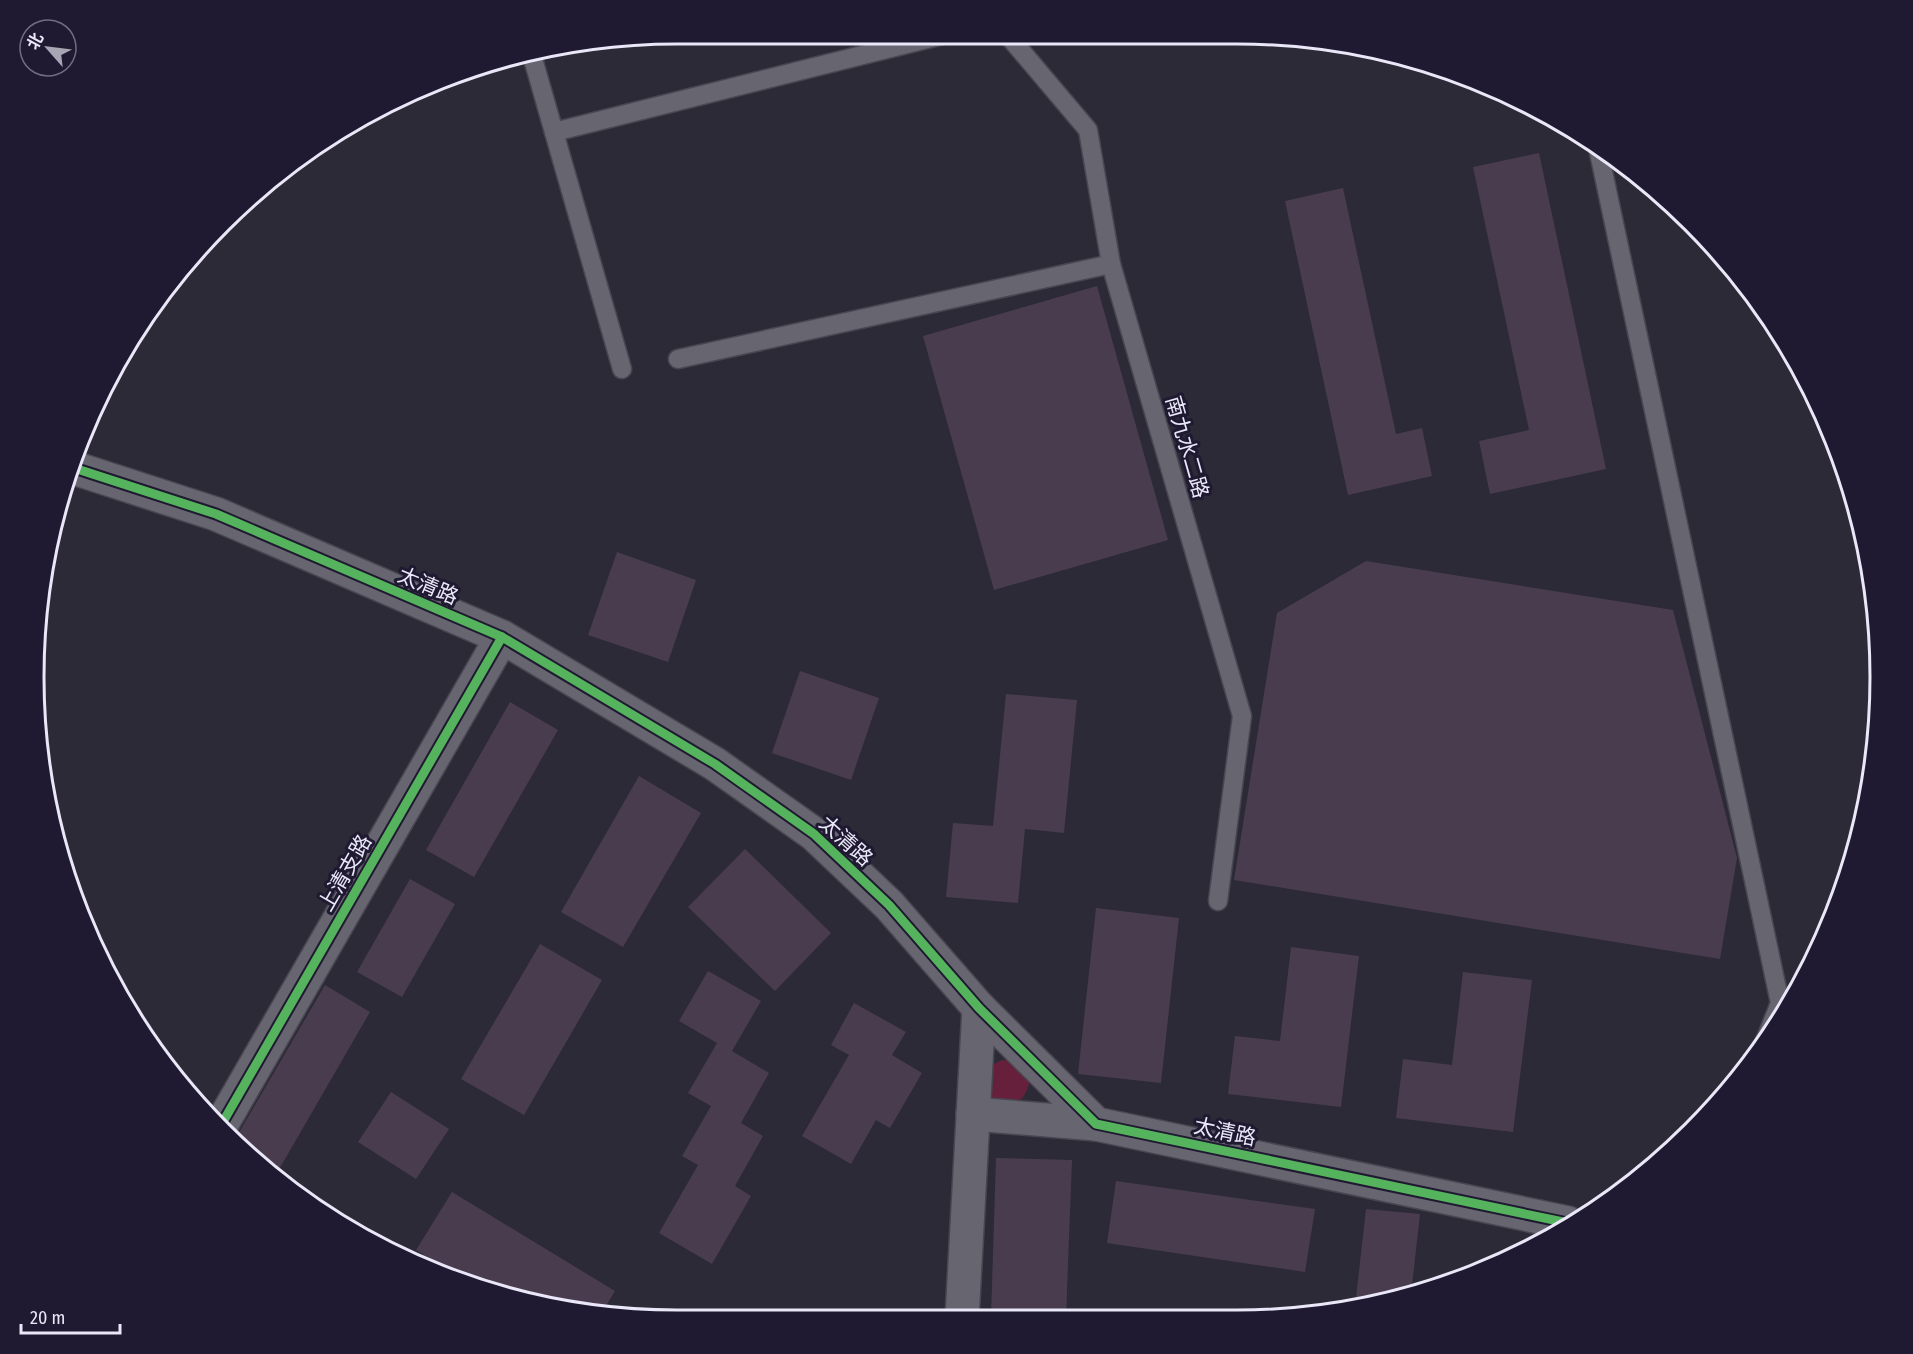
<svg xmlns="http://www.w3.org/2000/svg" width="1913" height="1354" font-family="'Fira Sans Condensed','Noto Sans SC',sans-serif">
  <rect width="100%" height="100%" fill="#2c2a36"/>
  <path fill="#67203b" d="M 1002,1060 L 1015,1061 L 1030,1078 C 1027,1102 1010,1113 989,1098 L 992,1065 Z"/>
  <g fill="#493c4e">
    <polygon points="1539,153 1606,469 1490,494 1479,441 1529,430 1473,167"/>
    <polygon points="1343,188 1396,434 1422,428 1432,476 1348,495 1285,201"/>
    <polygon points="1097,286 1168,540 994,590 923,336"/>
    <polygon points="617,552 696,580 668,662 588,635"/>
    <polygon points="1366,561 1673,610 1737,858 1720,959 1234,880 1277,613"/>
    <polygon points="800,671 879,698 851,780 772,753"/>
    <polygon points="1006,694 1077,700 1064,833 1025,829 1018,903 946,897 953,823 993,826"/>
    <polygon points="510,702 558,730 474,877 426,850"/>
    <polygon points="639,776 701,813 623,947 561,912"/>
    <polygon points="745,849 831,933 775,991 688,907"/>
    <polygon points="410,879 455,904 402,997 357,972"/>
    <polygon points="1096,908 1179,918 1161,1083 1078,1074"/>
    <polygon points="540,944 602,980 524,1115 461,1079"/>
    <polygon points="1291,947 1359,956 1341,1107 1228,1094 1235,1036 1280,1041"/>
    <polygon points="708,971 761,1001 732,1051 769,1073 741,1123 763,1136 735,1186 751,1196 712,1264 659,1233 698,1165 682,1156 711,1106 688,1093 717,1043 679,1021"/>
    <polygon points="1463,972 1532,980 1513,1132 1396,1118 1403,1059 1452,1065"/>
    <polygon points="325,985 370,1012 274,1178 234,1141"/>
    <polygon points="854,1003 906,1032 892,1055 922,1073 890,1128 876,1120 851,1164 802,1136 849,1055 831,1045"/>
    <polygon points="391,1092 449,1129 416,1179 358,1142"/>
    <polygon points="996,1158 1072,1160 1066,1317 991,1317"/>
    <polygon points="1116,1181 1315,1209 1305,1272 1107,1243"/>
    <polygon points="452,1192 615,1291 601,1314 510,1299 475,1286 416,1250"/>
    <polygon points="1366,1209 1420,1214 1411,1294 1355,1307"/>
  </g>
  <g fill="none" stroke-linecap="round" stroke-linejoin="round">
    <defs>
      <g id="service">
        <polyline points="1006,33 1088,130 1111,264 1242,716 1218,901"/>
        <polyline points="531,52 622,369"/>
        <polyline points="554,132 951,33"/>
        <polyline points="1598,148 1780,1003 1765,1041"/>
        <polyline points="678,359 1111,264"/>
      </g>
      <g id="minor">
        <polyline points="74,468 216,514 502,637 715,764 814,834 889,905 979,1008 1096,1124 1568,1223"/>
        <polyline points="973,1114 1096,1124"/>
        <polyline points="220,1127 502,637"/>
        <polyline points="962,1318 979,1008"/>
      </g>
    </defs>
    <use href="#service" stroke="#484651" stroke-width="21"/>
    <use href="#minor" stroke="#484651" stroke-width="36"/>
    <use href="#service" stroke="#676570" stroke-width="18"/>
    <use href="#minor" stroke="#676570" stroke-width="33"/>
    <defs>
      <g id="cycleway">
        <polyline points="74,468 216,514 502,637 715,764 814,834 889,905 979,1008 1096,1124 1568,1223"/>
        <polyline points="220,1127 502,637"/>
      </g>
    </defs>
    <use href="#cycleway" stroke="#1f1a31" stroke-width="13"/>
    <use href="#cycleway" stroke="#56b35d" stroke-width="9"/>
  </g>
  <g text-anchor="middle" stroke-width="6" stroke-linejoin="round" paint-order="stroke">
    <g font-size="21" fill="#eae8f8" stroke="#1f1a31">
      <text transform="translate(1187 447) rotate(74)" y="7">南九水二路</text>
      <text transform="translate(428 586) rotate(23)" y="7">太清路</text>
      <text transform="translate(846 841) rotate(42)" y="7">太清路</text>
      <text transform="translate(345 873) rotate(-60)" y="7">上清支路</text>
      <text transform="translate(1225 1132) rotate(12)" y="7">太清路</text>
    </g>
  </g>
  <path d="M0 0H1913V1354H0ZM677 44H1237A633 633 0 0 1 1870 677V677A633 633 0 0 1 1237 1310H677A633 633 0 0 1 44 677V677A633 633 0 0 1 677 44Z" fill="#1f1a31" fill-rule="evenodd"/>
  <path fill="none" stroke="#eae8f8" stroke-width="3" d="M677 44H1237A633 633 0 0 1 1870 677V677A633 633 0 0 1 1237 1310H677A633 633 0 0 1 44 677V677A633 633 0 0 1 677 44Z"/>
  <g transform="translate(48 48) rotate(298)"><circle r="28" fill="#1f1a31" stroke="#706c81" stroke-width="1.5"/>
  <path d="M0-4.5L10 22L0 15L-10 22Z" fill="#a8a6b4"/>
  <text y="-9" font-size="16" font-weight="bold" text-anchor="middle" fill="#eae8f8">北</text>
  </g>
  <path d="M21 1324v9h99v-9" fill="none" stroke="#eae8f8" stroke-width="3"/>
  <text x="30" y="1324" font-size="18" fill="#eae8f8" stroke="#1f1a31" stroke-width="4.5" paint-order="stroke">20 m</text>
</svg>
